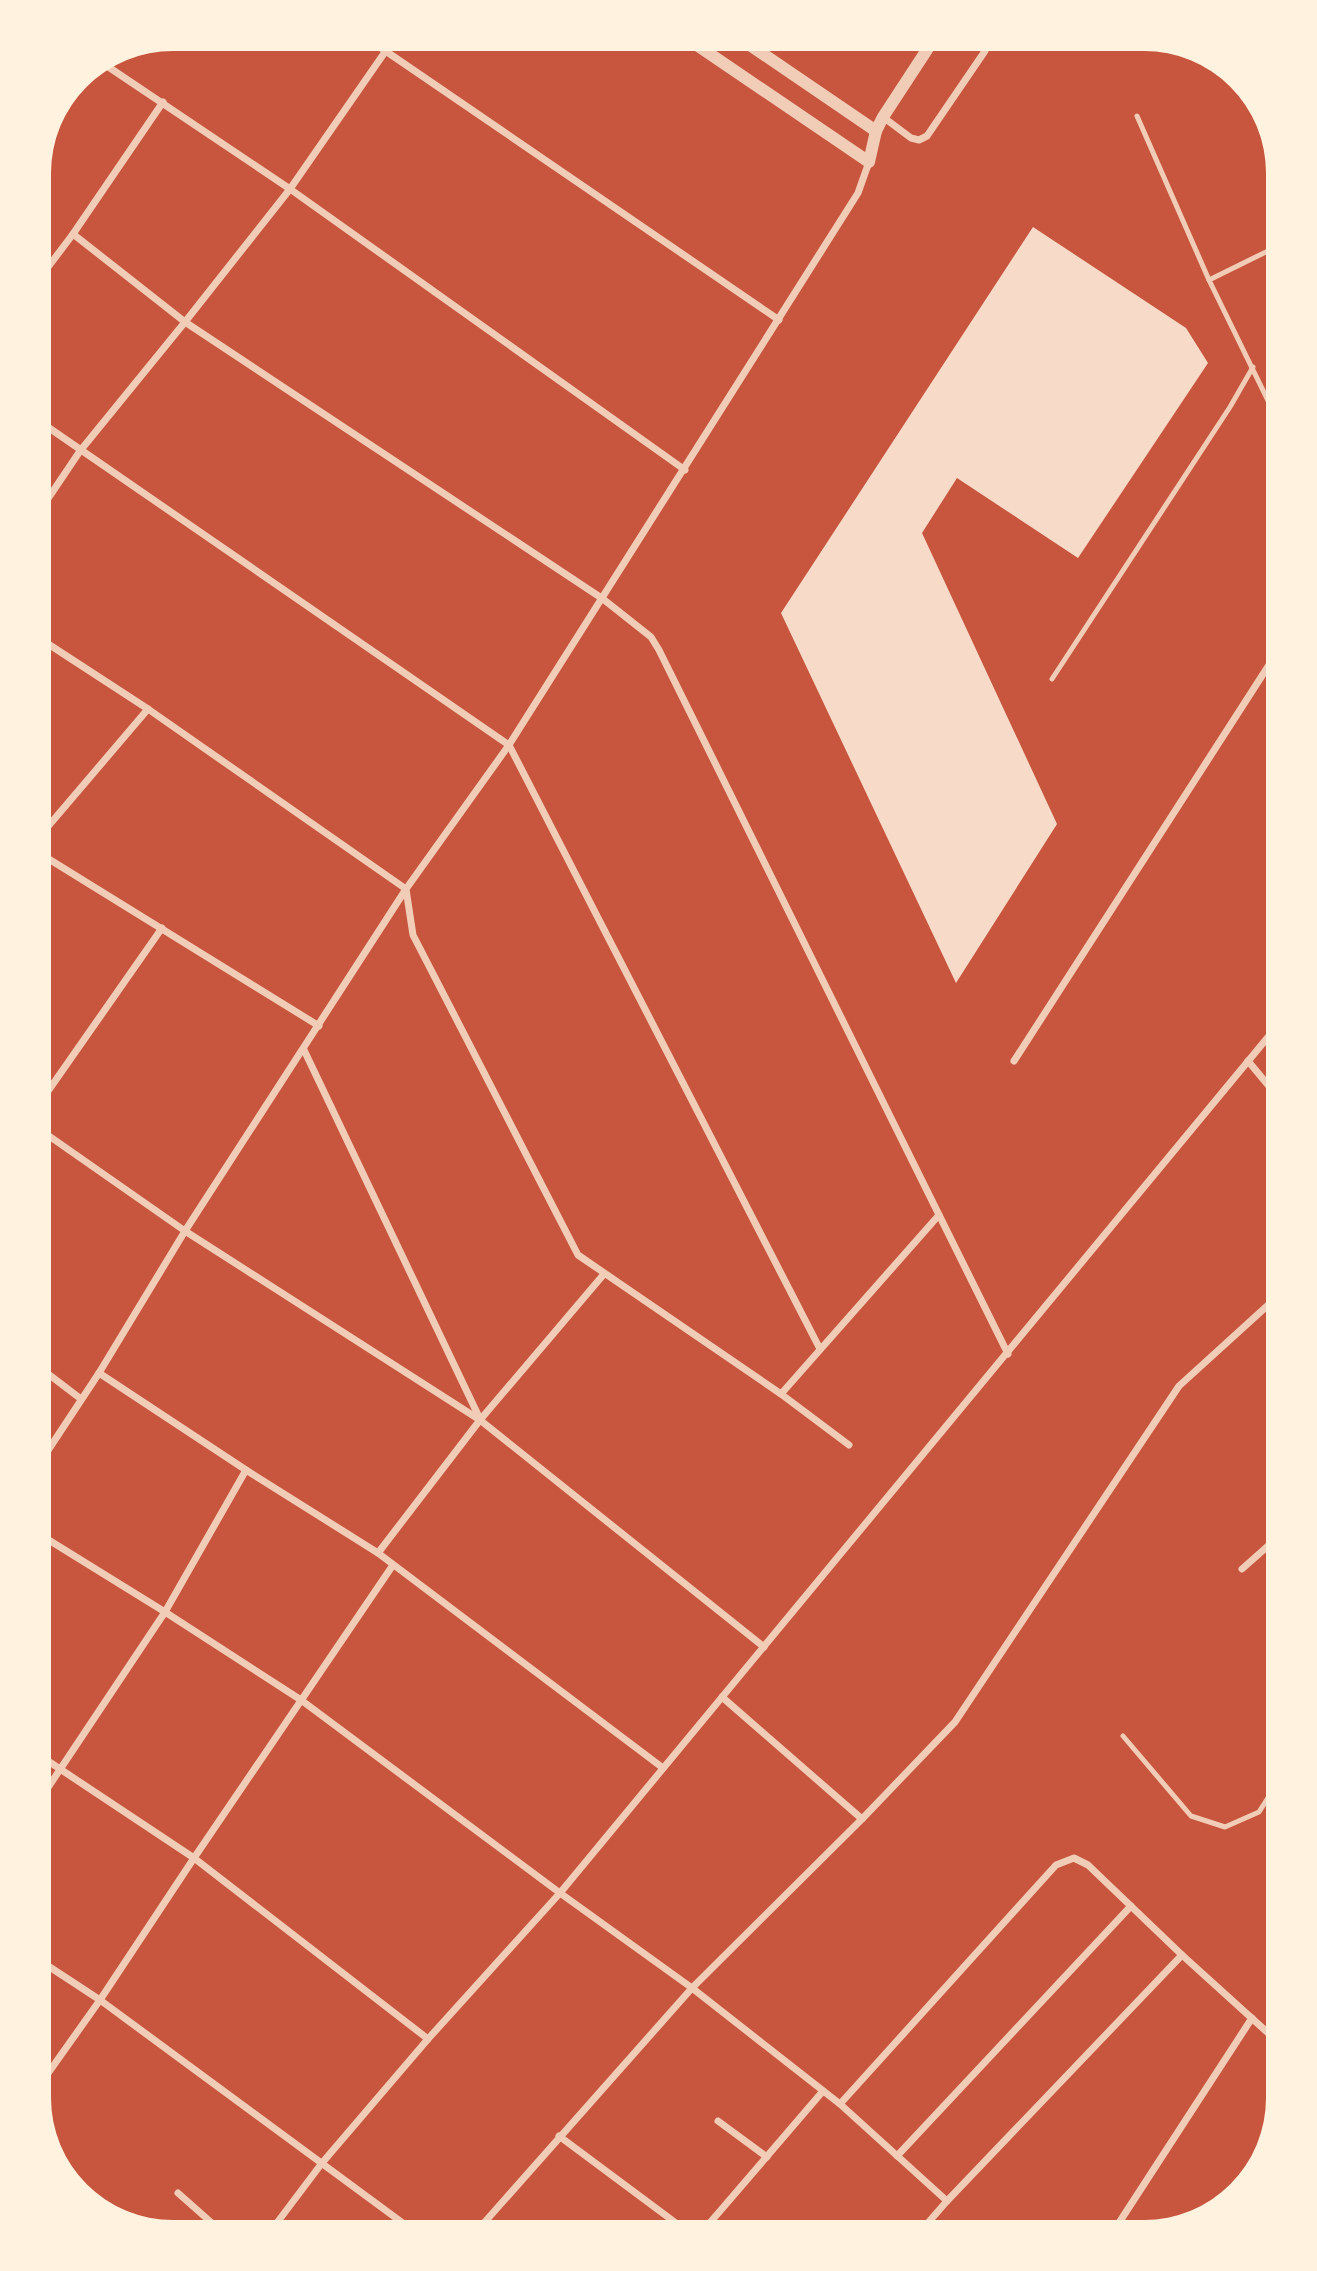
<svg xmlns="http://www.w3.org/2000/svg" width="1317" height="2271" font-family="'Open Sans',sans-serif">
  <rect width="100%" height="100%" fill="#c8553d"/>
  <polygon fill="#f7dbc8" points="1033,227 1186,328 1208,363 1078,558 957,478 922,533 1057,824 956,983 781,613"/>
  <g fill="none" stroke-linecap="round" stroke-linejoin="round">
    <g stroke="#f1ccb7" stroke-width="5">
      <polyline points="1137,116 1209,280"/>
      <polyline points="1278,421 1209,280 1278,246"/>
      <polyline points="1052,679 1230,407 1253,367"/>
      <polyline points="1123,1736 1191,1816 1225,1827 1259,1812 1278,1782"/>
    </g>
    <g stroke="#f1ccb7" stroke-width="7">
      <polyline points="368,39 779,320"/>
      <polyline points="101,62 290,189 685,470"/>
      <polyline points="883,117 911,138 919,140 927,136 985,51 987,39"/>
      <polyline points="73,234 185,322 603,599 651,637 659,650 1008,1354"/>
      <polyline points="39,279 73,234 163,102"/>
      <polyline points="39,421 509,745 820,1349"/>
      <polyline points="39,512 80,451 185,322 290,189 394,39"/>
      <polyline points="39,638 148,709 406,889 413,935 578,1255 781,1394 849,1445"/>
      <polyline points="39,837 148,709"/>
      <polyline points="39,853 319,1026"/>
      <polyline points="304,1050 480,1419"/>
      <polyline points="1014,1061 1278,651"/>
      <polyline points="1248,1061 1278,1097"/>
      <polyline points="39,1104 162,928"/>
      <polyline points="39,1129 185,1231 480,1420 764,1647"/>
      <polyline points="39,1367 81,1399"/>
      <polyline points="99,1373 246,1470 378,1553 663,1768"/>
      <polyline points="781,1394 939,1215"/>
      <polyline points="39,1464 99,1373 185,1231 406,889 509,745 858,193 869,162"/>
      <polyline points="39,1534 165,1612 301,1700 560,1893 692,1988 840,2104 947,2201"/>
      <polyline points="378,1553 480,1420 604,1274"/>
      <polyline points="1242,1569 1278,1537"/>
      <polyline points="722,1697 862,1819"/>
      <polyline points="39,1755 194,1858 428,2039"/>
      <polyline points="39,1801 165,1612 246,1470"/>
      <polyline points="39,1960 100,2000 415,2232"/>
      <polyline points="39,2086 100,2000 194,1858 393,1565"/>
      <polyline points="840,2104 1056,1865 1074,1858 1088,1865 1182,1955 1278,2042"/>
      <polyline points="718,2121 767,2157"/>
      <polyline points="559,2136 688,2232"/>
      <polyline points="897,2156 1131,1906"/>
      <polyline points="178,2193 222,2232"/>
      <polyline points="270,2232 322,2163 428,2039 560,1893 1278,1025"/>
      <polyline points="476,2232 692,1988 862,1819 955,1722 1179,1386 1278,1296"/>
      <polyline points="702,2232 823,2091"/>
      <polyline points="920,2232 947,2201 1182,1955"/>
      <polyline points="1113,2232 1252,2018"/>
    </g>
    <g stroke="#f1ccb7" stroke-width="12">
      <polyline points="688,39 869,162 876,131 883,117 934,39"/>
      <polyline points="741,39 876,131"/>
    </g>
  </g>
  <path d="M0 0H1317V2271H0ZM173 51H1144A122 122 0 0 1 1266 173V2098A122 122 0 0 1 1144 2220H173A122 122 0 0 1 51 2098V173A122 122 0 0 1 173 51Z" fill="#fff3e0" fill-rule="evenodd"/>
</svg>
